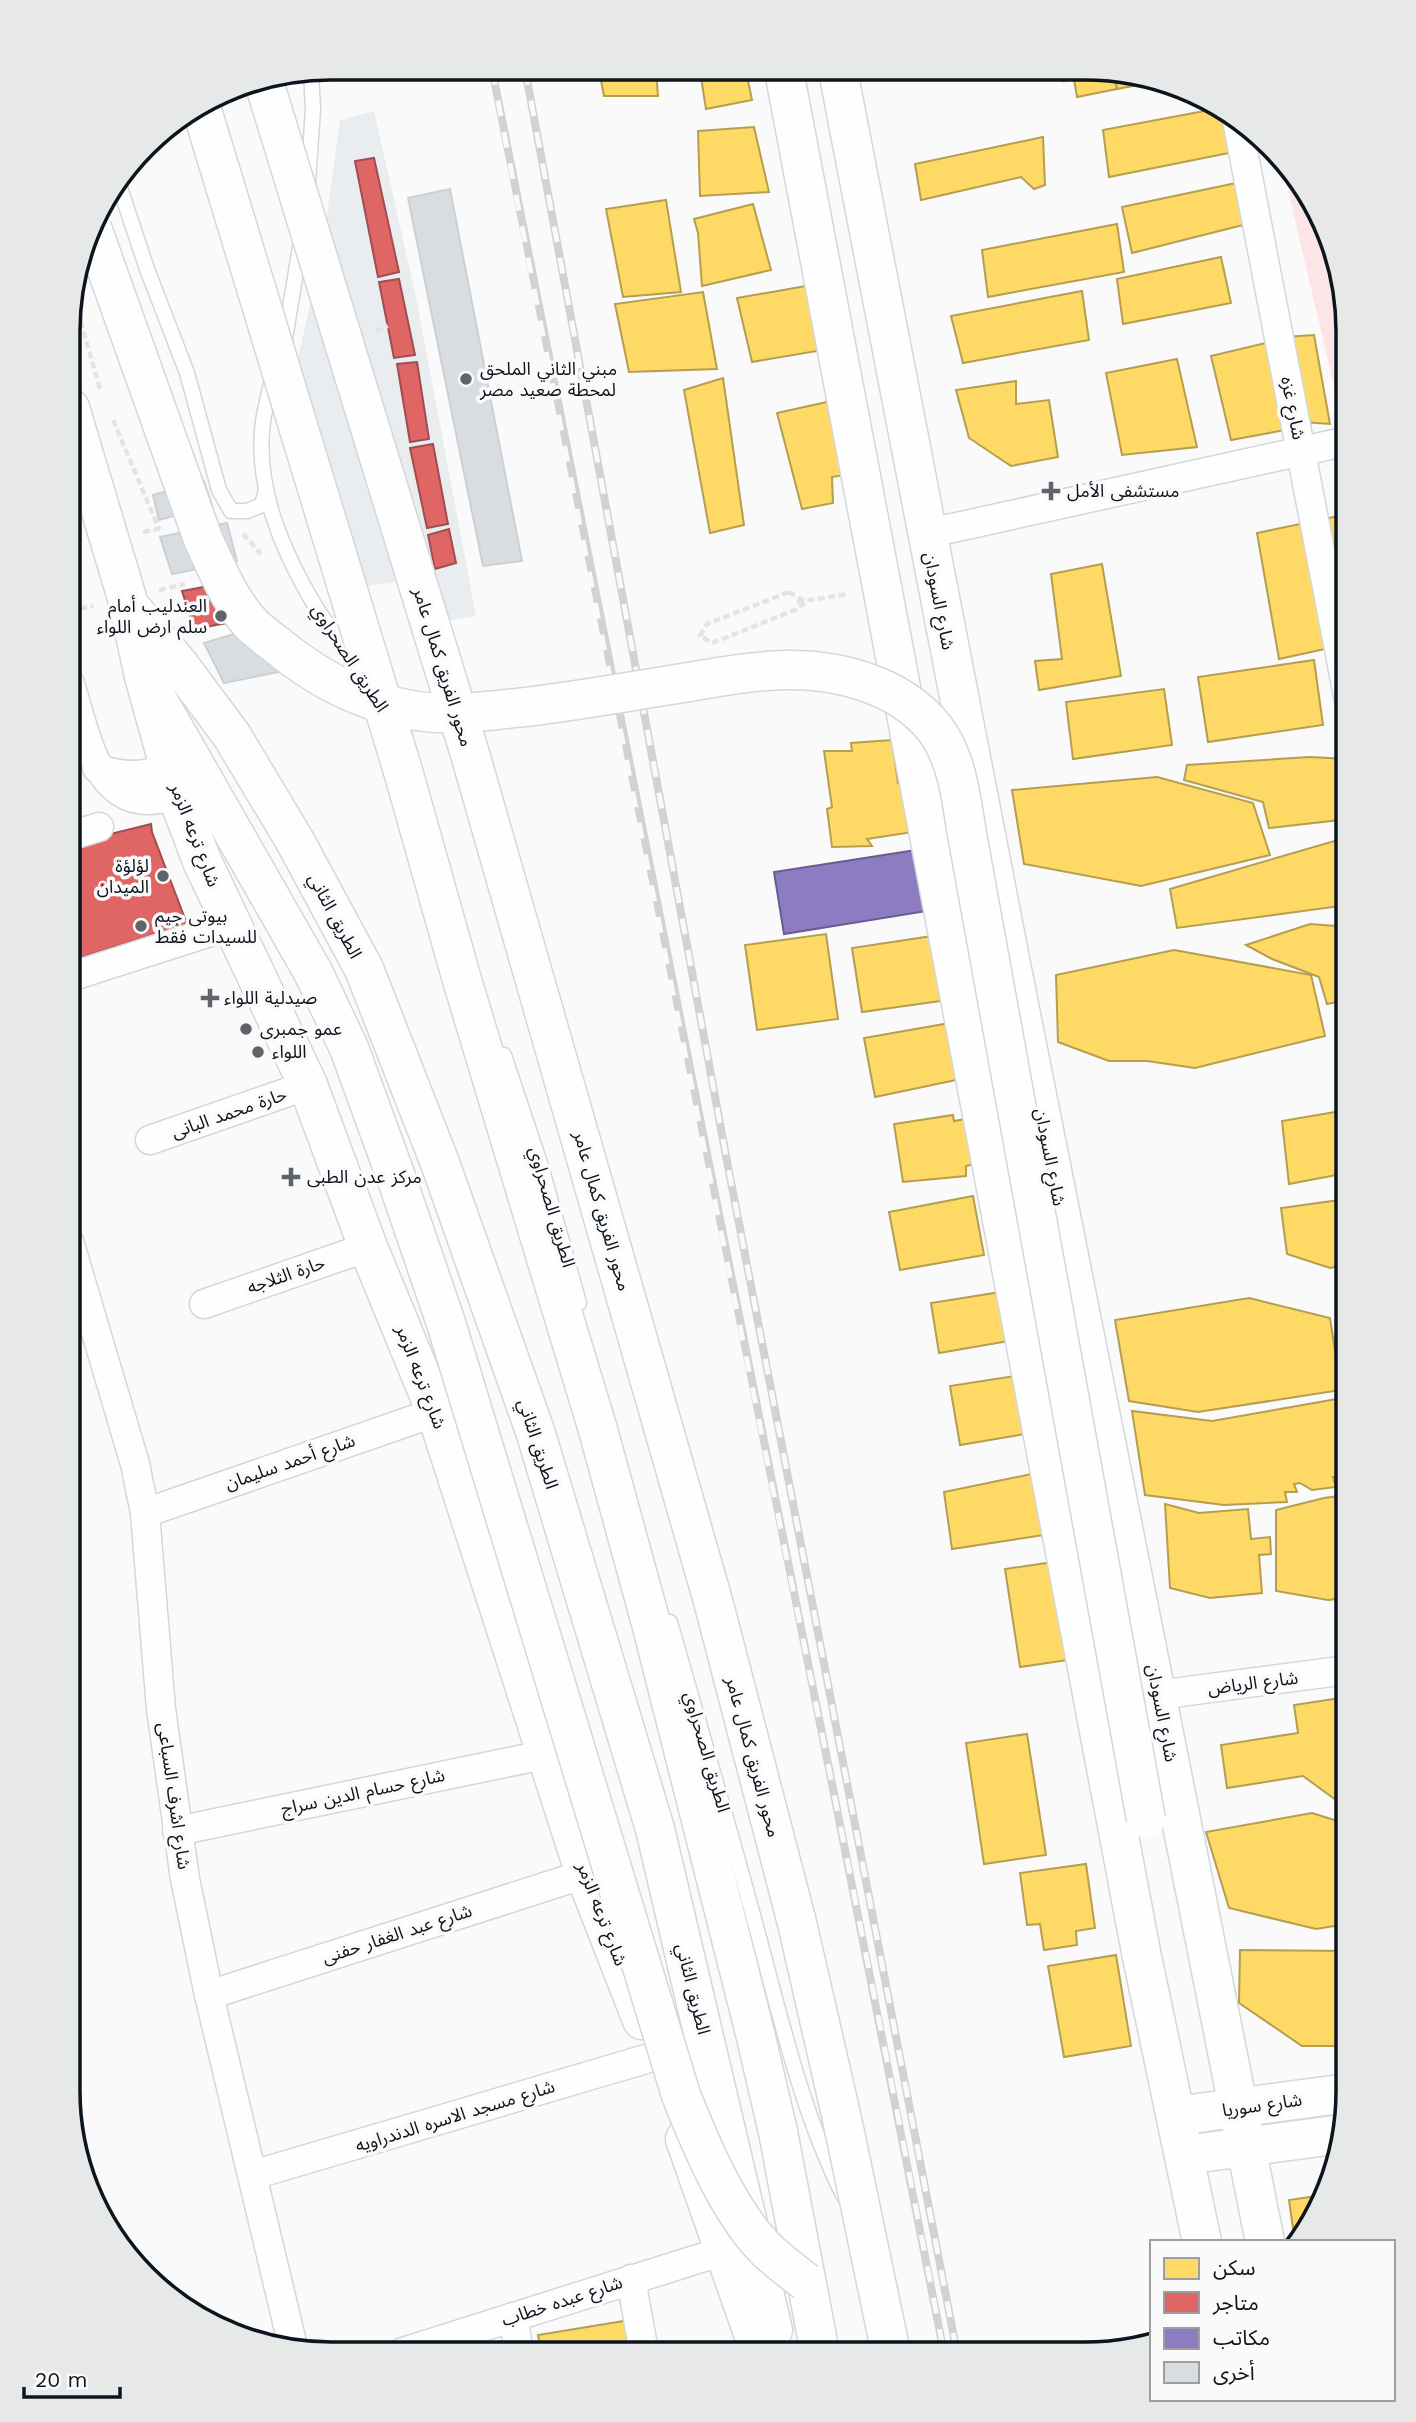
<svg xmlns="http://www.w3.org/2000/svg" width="1416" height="2422" font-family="'Work Sans','Noto Sans Arabic',sans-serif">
  <rect width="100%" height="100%" fill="#fafafa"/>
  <polygon fill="#e9edf0" points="374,111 416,297 476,616 439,622 409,580 331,591 308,529 290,447 297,363 322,251 340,120"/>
  <polygon fill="#fbe5e6" points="1281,160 1303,185 1334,247 1348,332 1348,428 1344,429"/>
  <g fill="#ffd966" stroke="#b69e50" stroke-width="2">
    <polygon points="599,70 656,70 658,96 604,96"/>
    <polygon points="700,71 746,71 752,100 706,109"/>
    <polygon points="1061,73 1105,73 1063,81"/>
    <polygon points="1105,73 1114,73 1117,89 1077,97 1074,79"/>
    <polygon points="1114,73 1135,73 1159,81 1117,89"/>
    <polygon points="1220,108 1229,114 1234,152 1109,177 1103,130"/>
    <polygon points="754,127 769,192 700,196 698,131"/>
    <polygon points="1043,137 1045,185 1034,189 1021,177 921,200 915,164"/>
    <polygon points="1241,182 1251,223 1132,253 1122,207"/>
    <polygon points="666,200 681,292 623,297 606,209"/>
    <polygon points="753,204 771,270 702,286 698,233 694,219"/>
    <polygon points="1117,224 1124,272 988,297 982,250"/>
    <polygon points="1221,257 1231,303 1123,324 1117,279"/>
    <polygon points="812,285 823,350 752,362 737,298"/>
    <polygon points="1082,291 1089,340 963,363 951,316"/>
    <polygon points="703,292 717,369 629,372 615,304"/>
    <polygon points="1314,335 1330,424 1302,422 1284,337"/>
    <polygon points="1274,341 1291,429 1231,440 1211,356"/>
    <polygon points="1177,359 1197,447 1122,455 1106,373"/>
    <polygon points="723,378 744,525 710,533 684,390"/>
    <polygon points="1016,381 1016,404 1049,400 1058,457 1011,466 969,438 956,390"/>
    <polygon points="836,400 850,474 832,477 833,503 802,509 777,413"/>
    <polygon points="1348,514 1348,644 1279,659 1257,533"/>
    <polygon points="1102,564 1121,676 1039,690 1035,661 1062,659 1051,574"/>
    <polygon points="1314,660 1323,725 1208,742 1198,677"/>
    <polygon points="1164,689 1172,745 1073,759 1066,702"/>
    <polygon points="892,740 898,783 905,782 913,832 867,839 872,846 832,847 827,809 832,807 824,751 852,751 851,743"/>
    <polygon points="1309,757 1348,759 1348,819 1269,828 1263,802 1184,780 1187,765"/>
    <polygon points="1157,777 1253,803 1270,855 1141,886 1024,864 1012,790"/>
    <polygon points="1348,837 1348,905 1177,928 1170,889"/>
    <polygon points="1310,924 1348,927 1348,1000 1327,1004 1319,977 1272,959 1246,945"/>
    <polygon points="826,934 838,1019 757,1030 745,945"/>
    <polygon points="939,935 948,1000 862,1012 852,948"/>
    <polygon points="1174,950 1311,975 1325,1036 1195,1068 1147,1061 1109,1061 1058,1042 1056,975"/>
    <polygon points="950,1023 961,1079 875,1097 864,1038"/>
    <polygon points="1347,1110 1347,1173 1289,1184 1282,1121"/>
    <polygon points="953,1115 954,1121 972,1118 980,1163 966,1166 966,1176 903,1182 894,1124"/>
    <polygon points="973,1196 984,1255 900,1270 889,1212"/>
    <polygon points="1347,1199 1347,1265 1330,1268 1287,1254 1281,1208"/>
    <polygon points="1001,1292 1009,1341 939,1353 931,1303"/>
    <polygon points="1249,1298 1330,1318 1341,1390 1198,1412 1129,1401 1115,1320"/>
    <polygon points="1347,1355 1347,1398 1339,1356"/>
    <polygon points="1027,1374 1037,1432 960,1445 950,1386"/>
    <polygon points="1337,1399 1347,1443 1347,1477 1333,1477 1336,1487 1312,1490 1300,1483 1294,1484 1297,1492 1285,1492 1287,1502 1224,1505 1145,1495 1132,1411 1212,1421"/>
    <polygon points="1046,1471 1057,1533 952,1549 944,1492"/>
    <polygon points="1347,1495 1347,1598 1328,1600 1276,1591 1276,1510 1324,1498"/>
    <polygon points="1165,1504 1199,1513 1248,1509 1251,1539 1270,1537 1271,1554 1259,1555 1262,1593 1210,1598 1170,1588"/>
    <polygon points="1060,1561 1075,1659 1020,1667 1005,1569"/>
    <polygon points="1347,1697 1347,1808 1303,1776 1227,1788 1221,1745 1298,1733 1294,1705"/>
    <polygon points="1027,1734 1046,1855 984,1864 966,1743"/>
    <polygon points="1312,1813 1347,1824 1347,1924 1316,1929 1229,1908 1206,1832"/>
    <polygon points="1086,1864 1095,1928 1076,1931 1077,1945 1044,1950 1040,1924 1027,1925 1020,1873"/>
    <polygon points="1240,1950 1347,1951 1347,2046 1302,2046 1239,2003"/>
    <polygon points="1116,1955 1131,2046 1064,2057 1048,1966"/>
    <polygon points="1323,2195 1298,2242 1295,2242 1289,2200"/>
    <polygon points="630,2320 635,2352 541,2352 538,2335"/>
  </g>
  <g fill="#e06666" stroke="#a04d50" stroke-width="2">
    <polygon points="374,158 399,272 378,277 355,161"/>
    <polygon points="399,279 415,355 394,358 379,282"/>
    <polygon points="417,362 429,439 410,442 397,364"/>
    <polygon points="433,444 448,524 427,528 410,448"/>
    <polygon points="449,529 456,563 435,569 428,535"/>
    <polygon points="241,580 254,618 194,629 182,591"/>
    <polygon points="151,824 152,832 187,924 70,961 70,844"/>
  </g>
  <polygon fill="#8e7cc3" stroke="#675d91" stroke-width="2" points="923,849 933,910 784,934 774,872"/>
  <g fill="#d8dde2" stroke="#ccd0d5" stroke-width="2">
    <polygon points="450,189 522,561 483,566 408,198"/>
    <polygon points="204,481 212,505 159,520 153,495"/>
    <polygon points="227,523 237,561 172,574 160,537"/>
    <polygon points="257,627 278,672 224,683 204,643"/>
  </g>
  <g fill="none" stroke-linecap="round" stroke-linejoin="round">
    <defs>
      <g id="lane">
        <polyline points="308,183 313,108 311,72"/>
        <polyline points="119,185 147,269 187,373 219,490 231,511 247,511 262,505 266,490"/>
        <polyline points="284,345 301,241"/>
        <path d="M 272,378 C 269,395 263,413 262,431 C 257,494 285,556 317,609 C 328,627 343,643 356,661"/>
        <polyline points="504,1055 541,1166 579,1303"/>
        <path d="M 670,1622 C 697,1717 725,1812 751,1908 C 778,2005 798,2104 843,2195"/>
      </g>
      <g id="street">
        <polyline points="1237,120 1348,696"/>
        <polyline points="925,534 1348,441"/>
        <path d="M 70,684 C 88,739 97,821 177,795"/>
        <path d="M 97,768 C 121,777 145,778 169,767"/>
        <polyline points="70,836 99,827"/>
        <polyline points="70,977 232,925"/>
        <polyline points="150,1140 308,1085"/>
        <polyline points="69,1241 135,1464 145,1513 161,1709 185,1879 209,1995 294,2351"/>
        <polyline points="204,1304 368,1247"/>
        <polyline points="145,1513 436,1412"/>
        <polyline points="1158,1695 1347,1670"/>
        <polyline points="177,1831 548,1754"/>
        <polyline points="209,1995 585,1874"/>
        <polyline points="253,2175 656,2056"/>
        <polyline points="631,2279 644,2352"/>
        <polyline points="513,2317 519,2352"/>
        <polyline points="403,2352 723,2251"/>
      </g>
      <g id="secondary">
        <polyline points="70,408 127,598 144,676 177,795 202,861 308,1085 368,1247 436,1412 585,1874 642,2020"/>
        <polyline points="133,610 180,666 232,736 295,841 364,969 440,1163 535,1431 655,1829 773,2330"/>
        <polyline points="1176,2116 1347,2093"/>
        <polyline points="685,2139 760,2353"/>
        <polyline points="1184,2155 1342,2134"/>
      </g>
      <g id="primary">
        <polyline points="784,71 1141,1952 1202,2242"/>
        <path d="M 838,71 C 974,796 1123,1518 1265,2242"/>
      </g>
      <g id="highway">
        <polyline points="144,676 313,972"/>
        <polyline points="403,771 462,980 598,1430 651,1623 755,2033 778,2132 820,2353"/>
      </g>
    </defs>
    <use href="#lane" stroke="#d3d7dc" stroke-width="17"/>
    <use href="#street" stroke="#d3d7dc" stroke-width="31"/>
    <use href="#secondary" stroke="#d3d7dc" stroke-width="41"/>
    <use href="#primary" stroke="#d3d7dc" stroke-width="41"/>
    <use href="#highway" stroke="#d3d7dc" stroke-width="41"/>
    <g stroke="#e4e4e4" stroke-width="4.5" stroke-dasharray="7 3.5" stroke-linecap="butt">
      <polyline points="72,291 100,389"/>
      <polyline points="376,331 388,326"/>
      <polyline points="113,420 159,529"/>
      <polyline points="143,532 162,528"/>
      <polyline points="243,534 261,554"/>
      <polyline points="159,590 185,584"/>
      <polygon points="789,592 806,602 795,610 712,643 700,636 707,624"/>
      <polyline points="797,602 848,594"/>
      <polyline points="70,611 93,606"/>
    </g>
    <use href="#lane" stroke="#fefefe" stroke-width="14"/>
    <use href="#street" stroke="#fefefe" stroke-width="28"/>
    <use href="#secondary" stroke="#fefefe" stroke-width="38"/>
    <use href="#primary" stroke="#fefefe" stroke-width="38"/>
    <use href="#highway" stroke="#fefefe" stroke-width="38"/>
    <defs>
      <g id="rail">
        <path d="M 492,69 C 636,832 797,1591 944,2353"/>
        <polyline points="525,69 726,1156 957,2353"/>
      </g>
    </defs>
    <use href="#rail" stroke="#d1d2d3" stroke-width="8"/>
    <use href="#rail" stroke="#fafafa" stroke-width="5" stroke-dasharray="16" stroke-linecap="butt"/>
    <defs>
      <path id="primary-bridge" d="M 92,228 L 203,539 C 217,569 230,602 253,626 C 261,633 270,640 278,646 C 323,683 377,709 436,713 C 462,714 490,711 516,708 C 573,702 631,691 689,682 C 754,671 812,660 876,686 C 901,696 927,714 941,738 C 960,769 962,809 969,845 L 1146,1819"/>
      <g id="highway-bridge">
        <polyline points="264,82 470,754 713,1601 797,1923 842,2119 891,2353"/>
        <polyline points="201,107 403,771"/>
        <path d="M 313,972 L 349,1048 L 396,1177 L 446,1323 L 681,2095 C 700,2143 728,2210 764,2247 C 776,2260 792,2271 806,2282"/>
      </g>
    </defs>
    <use href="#primary-bridge" stroke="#d3d7dc" stroke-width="41" stroke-linecap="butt"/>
    <use href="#highway-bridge" stroke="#d3d7dc" stroke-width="41" stroke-linecap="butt"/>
    <use href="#primary-bridge" stroke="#fefefe" stroke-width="38"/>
    <use href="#highway-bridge" stroke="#fefefe" stroke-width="38"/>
  </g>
  <g fill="#5f646a" stroke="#fafafa" stroke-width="2.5">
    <circle cx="466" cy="379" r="7"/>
    <path d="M1047.5 480.5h7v7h7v7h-7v7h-7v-7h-7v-7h7z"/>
    <circle cx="221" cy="616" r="7"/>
    <circle cx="163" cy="876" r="7"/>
    <circle cx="141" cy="926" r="7"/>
    <path d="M206.5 987.5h7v7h7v7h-7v7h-7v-7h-7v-7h7z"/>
    <circle cx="246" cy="1029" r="7"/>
    <circle cx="258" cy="1052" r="7"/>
    <path d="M287.5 1166.5h7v7h7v7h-7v7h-7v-7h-7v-7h7z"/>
  </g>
  <g text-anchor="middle" stroke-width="7" stroke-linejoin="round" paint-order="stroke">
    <g font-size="18" fill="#0c141d" stroke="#fafafa" text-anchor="start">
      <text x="480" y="375">مبني الثاني الملحق<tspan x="480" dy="21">لمحطة صعيد مصر</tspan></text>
      <text x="1067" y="497">مستشفى الأمل</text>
      <text x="207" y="612" text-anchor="end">العندليب أمام<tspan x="207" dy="21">سلم ارض اللواء</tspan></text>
      <text x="149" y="872" text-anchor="end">لؤلؤة<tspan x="149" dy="21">الميدان</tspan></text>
      <text x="155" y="922">بيوتى جيم<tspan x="155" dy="21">للسيدات فقط</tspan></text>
      <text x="224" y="1004">صيدلية اللواء</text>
      <text x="260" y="1035">عمو جمبرى</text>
      <text x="272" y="1058">اللواء</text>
      <text x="307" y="1183">مركز عدن الطبى</text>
    </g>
    <g font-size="18" fill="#0c141d" stroke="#fafafa">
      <text transform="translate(1293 408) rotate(79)" y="6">شارع غزه</text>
      <text transform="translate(939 601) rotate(79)" y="6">شارع السودان</text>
      <text transform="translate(350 658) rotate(57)" y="6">الطريق الصحراوي</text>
      <text transform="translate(443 667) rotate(73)" y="6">محور الفريق كمال عامر</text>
      <text transform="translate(195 835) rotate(69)" y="6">شارع ترعه الزمر</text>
      <text transform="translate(335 916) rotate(62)" y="6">الطريق الثاني</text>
      <text transform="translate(229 1113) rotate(-19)" y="6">حارة محمد البانى</text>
      <text transform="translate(1050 1157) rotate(79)" y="6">شارع السودان</text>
      <text transform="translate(552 1207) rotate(74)" y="6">الطريق الصحراوي</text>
      <text transform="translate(602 1211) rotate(74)" y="6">محور الفريق كمال عامر</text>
      <text transform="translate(286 1275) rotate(-19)" y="6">حارة الثلاجه</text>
      <text transform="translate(421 1377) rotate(69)" y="6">شارع ترعه الزمر</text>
      <text transform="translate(538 1444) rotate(72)" y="6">الطريق الثاني</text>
      <text transform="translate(290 1462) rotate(-19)" y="6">شارع أحمد سليمان</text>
      <text transform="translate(1253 1683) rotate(-7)" y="6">شارع الرياض</text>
      <text transform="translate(1162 1713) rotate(79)" y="6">شارع السودان</text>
      <text transform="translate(707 1752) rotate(74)" y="6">الطريق الصحراوي</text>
      <text transform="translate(753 1757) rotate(75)" y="6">محور الفريق كمال عامر</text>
      <text transform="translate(363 1792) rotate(-12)" y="6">شارع حسام الدين سراج</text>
      <text transform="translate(174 1796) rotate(82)" y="6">شارع اشرف السباعى</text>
      <text transform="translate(602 1914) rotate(69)" y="6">شارع ترعه الزمر</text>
      <text transform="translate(397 1934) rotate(-18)" y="6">شارع عبد الغفار حفنى</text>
      <text transform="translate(693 1989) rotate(76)" y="6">الطريق الثاني</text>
      <text transform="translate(1262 2105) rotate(-8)" y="6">شارع سوريا</text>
      <text transform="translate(455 2116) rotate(-17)" y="6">شارع مسجد الاسره الدندراويه</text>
      <text transform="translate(562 2301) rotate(-18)" y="6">شارع عبده خطاب</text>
    </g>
  </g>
  <path d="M0 0H1416V2422H0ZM331 80H1085A251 251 0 0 1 1336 331V2091A251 251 0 0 1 1085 2342H331A251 251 0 0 1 80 2091V331A251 251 0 0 1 331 80Z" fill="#e7e8e8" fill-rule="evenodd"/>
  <path fill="none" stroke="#0c141d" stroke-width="3.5" d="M331 80H1085A251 251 0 0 1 1336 331V2091A251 251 0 0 1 1085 2342H331A251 251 0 0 1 80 2091V331A251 251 0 0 1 331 80Z"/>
  <rect x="1150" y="2240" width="245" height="161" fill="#fafafa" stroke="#9b9ea2" stroke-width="2"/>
  <rect x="1164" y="2258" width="35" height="21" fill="#ffd966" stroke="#9b9ea2" stroke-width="2"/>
  <text x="1213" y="2275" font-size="21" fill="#0c141d">سكن</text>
  <rect x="1164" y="2292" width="35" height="21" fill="#e06666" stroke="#9b9ea2" stroke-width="2"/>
  <text x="1213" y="2310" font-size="21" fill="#0c141d">متاجر</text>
  <rect x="1164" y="2328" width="35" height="21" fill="#8e7cc3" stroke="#9b9ea2" stroke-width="2"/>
  <text x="1213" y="2345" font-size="21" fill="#0c141d">مكاتب</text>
  <rect x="1164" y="2362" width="35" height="21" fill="#d8dde2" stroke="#9b9ea2" stroke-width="2"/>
  <text x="1213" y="2380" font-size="21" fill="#0c141d">أخرى</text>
  <path d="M24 2387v10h96v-10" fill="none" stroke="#0c141d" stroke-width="3.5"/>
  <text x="35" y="2387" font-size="21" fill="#0c141d" stroke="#fafafa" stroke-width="5" paint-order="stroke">20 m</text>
</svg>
